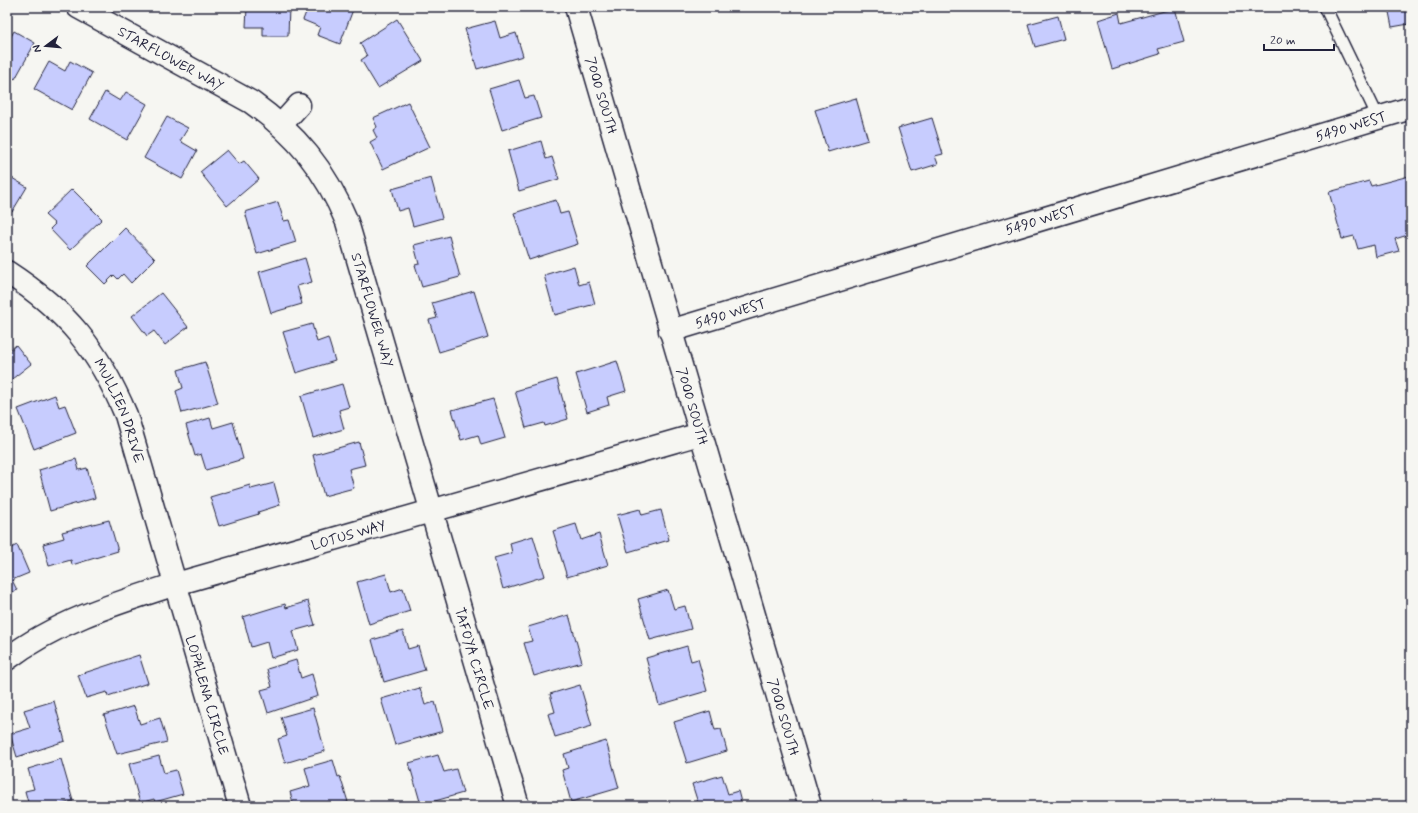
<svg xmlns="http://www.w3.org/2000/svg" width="1418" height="813" font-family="Mynerve,sans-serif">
  <rect width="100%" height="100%" fill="#f6f6f2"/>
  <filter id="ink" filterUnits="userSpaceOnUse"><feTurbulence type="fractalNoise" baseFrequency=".025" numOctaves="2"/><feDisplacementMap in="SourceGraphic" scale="8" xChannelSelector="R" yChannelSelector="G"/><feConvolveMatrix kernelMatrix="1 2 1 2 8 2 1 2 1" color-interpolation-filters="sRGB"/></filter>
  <g filter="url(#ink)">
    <g fill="#c7ccfe" stroke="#22223b">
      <polygon points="247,7 289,7 288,36 263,36 263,27 246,27"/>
      <polygon points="308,7 354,7 340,44 317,35 320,27 303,20"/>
      <polygon points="1388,7 1411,7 1411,33 1409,24 1392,27"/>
      <polygon points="1175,8 1184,42 1158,49 1160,54 1112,69 1098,20 1119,13 1121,23"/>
      <polygon points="1058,16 1064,39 1035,47 1028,24"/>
      <polygon points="397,19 423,61 378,88 361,60 367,56 360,43"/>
      <polygon points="495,21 500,38 516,33 523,56 477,69 465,29"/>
      <polygon points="14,31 35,43 15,79 7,74 7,39 9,40"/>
      <polygon points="70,61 92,73 72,110 34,89 49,62 65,71"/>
      <polygon points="519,80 525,98 534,96 541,118 502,130 489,89"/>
      <polygon points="105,92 120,101 126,92 147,104 127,140 90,119"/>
      <polygon points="856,98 868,140 828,152 815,110"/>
      <polygon points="408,102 430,147 383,169 370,142 377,138 373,130 377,127 373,118"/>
      <polygon points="167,117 188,128 180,141 197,151 182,179 144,158"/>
      <polygon points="932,118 943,154 935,156 938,164 912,172 898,128"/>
      <polygon points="541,141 546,159 552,157 559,179 519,191 508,151"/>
      <polygon points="227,150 239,164 244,161 259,179 227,206 200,172"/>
      <polygon points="7,175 27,187 12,212 7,208"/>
      <polygon points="1409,176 1411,185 1411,234 1395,239 1399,251 1376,257 1374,245 1358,249 1354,236 1342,239 1329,192 1369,181 1371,186"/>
      <polygon points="431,178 442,218 413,226 408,208 398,211 392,189"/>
      <polygon points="72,189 102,219 70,250 50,229 55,224 45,215"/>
      <polygon points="556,200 560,214 568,212 578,244 529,260 514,213"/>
      <polygon points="278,202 284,221 289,220 296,242 257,254 245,212"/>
      <polygon points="125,228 155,259 131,283 123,274 118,279 114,275 105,284 87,266"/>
      <polygon points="449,236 460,277 422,287 415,265 419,264 414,245"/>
      <polygon points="305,258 312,282 297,286 302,304 271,313 259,272"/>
      <polygon points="574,266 579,285 589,282 595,304 555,315 544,275"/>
      <polygon points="474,291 488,337 439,352 429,320 437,318 432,303"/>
      <polygon points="161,293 188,327 165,345 154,331 147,336 132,316"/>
      <polygon points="312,324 317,342 328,338 335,361 296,373 283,332"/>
      <polygon points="16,345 31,364 7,383 7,350 8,352"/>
      <polygon points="617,361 626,391 607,397 609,405 587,412 576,374"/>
      <polygon points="205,362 218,403 182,413 176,391 183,388 178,370"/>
      <polygon points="557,379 568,419 545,426 544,423 526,428 515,391"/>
      <polygon points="342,384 349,407 339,410 344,429 313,438 301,396"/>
      <polygon points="55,395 59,407 65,405 76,433 34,449 18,409"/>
      <polygon points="493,399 505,438 481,445 478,435 461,440 452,410"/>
      <polygon points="210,418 213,428 233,422 243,459 206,470 201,454 195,456 186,425"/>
      <polygon points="359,442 365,465 349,469 354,488 324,496 313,455"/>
      <polygon points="76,459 79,470 87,468 95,498 50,511 39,470"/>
      <polygon points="274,483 280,505 258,512 259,514 219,526 210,497 250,485 251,489"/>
      <polygon points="640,509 642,515 661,510 669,540 628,552 617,515"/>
      <polygon points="109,520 118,551 72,565 71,560 49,566 43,544 64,538 62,532"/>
      <polygon points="576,524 581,540 599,534 608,565 567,577 553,531"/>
      <polygon points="533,536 545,576 503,589 494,558 512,553 510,543"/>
      <polygon points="17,545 29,573 12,580 17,590 7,594 7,550"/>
      <polygon points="386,574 391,592 403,588 410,611 369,624 357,582"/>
      <polygon points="668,590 674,609 685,606 691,629 650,640 638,599"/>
      <polygon points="308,601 315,625 293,631 298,650 271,658 267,642 251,647 243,617 285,604 286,608"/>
      <polygon points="569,615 582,662 534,676 524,643 532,641 528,627"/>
      <polygon points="403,631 408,649 418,646 425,670 384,682 372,640"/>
      <polygon points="687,646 691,661 698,659 707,691 659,705 646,658"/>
      <polygon points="139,655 148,683 108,696 107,692 86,698 78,675"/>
      <polygon points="296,660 301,678 312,674 318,696 268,713 261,690 272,687 267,669"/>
      <polygon points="580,685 592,726 555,737 548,714 555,712 550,694"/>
      <polygon points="420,688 425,705 435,702 443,731 395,745 381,699"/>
      <polygon points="54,701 65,741 17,757 10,734 30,728 24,710"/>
      <polygon points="134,706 140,724 160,718 167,742 117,754 104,715"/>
      <polygon points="313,708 325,751 285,763 278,739 287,736 281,717"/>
      <polygon points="710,711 715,730 721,729 727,751 687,763 674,722"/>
      <polygon points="606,741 619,788 571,802 562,770 568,768 564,754"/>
      <polygon points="438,755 444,772 456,769 463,793 421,805 409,763"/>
      <polygon points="159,756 164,773 176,770 183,794 155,802 154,799 140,803 129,764"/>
      <polygon points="61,759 73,801 55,806 29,806 25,791 34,789 28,769"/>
      <polygon points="333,760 338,777 340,776 348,802 333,806 294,806 290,792 310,786 305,768"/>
      <polygon points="722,775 728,794 738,791 742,806 699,806 692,784"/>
    </g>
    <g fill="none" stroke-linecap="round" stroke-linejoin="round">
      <defs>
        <polyline id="lane" points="1325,7 1378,117"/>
        <g id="street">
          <path id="s1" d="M 78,7 L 251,102 C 297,135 325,169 347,222 L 518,806"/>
          <polyline points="281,125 299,105"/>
          <path id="s2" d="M 7,272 C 67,311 98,349 126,415 L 240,806"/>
          <path id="s3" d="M 670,331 L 1411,108"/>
          <path id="s4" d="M 7,659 C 57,621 117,603 176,584 L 700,434"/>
        </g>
        <g id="secondary">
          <path id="s5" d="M 576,7 L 810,806"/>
        </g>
      </defs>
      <use href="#lane" stroke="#22223b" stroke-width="14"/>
      <use href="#street" stroke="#22223b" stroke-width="25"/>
      <use href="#secondary" stroke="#22223b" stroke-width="25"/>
      <use href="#lane" stroke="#f6f6f2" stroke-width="11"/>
      <use href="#street" stroke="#f6f6f2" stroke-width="22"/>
      <use href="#secondary" stroke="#f6f6f2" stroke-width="22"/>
    </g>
  </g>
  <g text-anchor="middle" stroke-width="3" stroke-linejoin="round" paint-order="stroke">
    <g font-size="14" fill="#22223b" stroke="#f6f6f2">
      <text dy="5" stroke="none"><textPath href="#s1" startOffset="106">STARFLOWER WAY</textPath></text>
      <text dy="5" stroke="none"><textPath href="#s5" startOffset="92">7000 SOUTH</textPath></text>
      <text dy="5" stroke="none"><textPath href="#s3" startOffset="711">5490 WEST</textPath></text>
      <text dy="5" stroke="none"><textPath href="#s3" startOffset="387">5490 WEST</textPath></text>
      <text dy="5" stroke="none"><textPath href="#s1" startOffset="445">STARFLOWER WAY</textPath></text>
      <text dy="5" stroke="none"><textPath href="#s3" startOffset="63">5490 WEST</textPath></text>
      <text dy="5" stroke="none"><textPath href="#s5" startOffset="416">7000 SOUTH</textPath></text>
      <text dy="5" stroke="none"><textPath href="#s2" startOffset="183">MULLIEN DRIVE</textPath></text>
      <text dy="5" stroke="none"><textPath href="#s4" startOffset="365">LOTUS WAY</textPath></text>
      <text dy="5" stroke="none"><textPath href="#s1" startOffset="808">TAFOYA CIRCLE</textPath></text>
      <text dy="5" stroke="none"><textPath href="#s2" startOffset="481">LOPALENA CIRCLE</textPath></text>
      <text dy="5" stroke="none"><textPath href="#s5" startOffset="740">7000 SOUTH</textPath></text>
    </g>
  </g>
  <rect width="1418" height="813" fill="none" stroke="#f6f6f2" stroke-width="24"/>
  <rect x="12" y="12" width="1394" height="789" fill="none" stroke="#22223b" stroke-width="1.5" filter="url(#ink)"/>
  <g transform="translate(46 46) rotate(254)" stroke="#f6f6f2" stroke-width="3" paint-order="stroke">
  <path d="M0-3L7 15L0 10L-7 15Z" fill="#22223b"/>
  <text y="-6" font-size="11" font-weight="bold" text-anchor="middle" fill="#22223b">N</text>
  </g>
  <path d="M1264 44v6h70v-6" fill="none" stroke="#22223b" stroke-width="2"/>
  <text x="1270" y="44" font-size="12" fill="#22223b" stroke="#f6f6f2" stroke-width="3" paint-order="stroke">20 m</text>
</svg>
